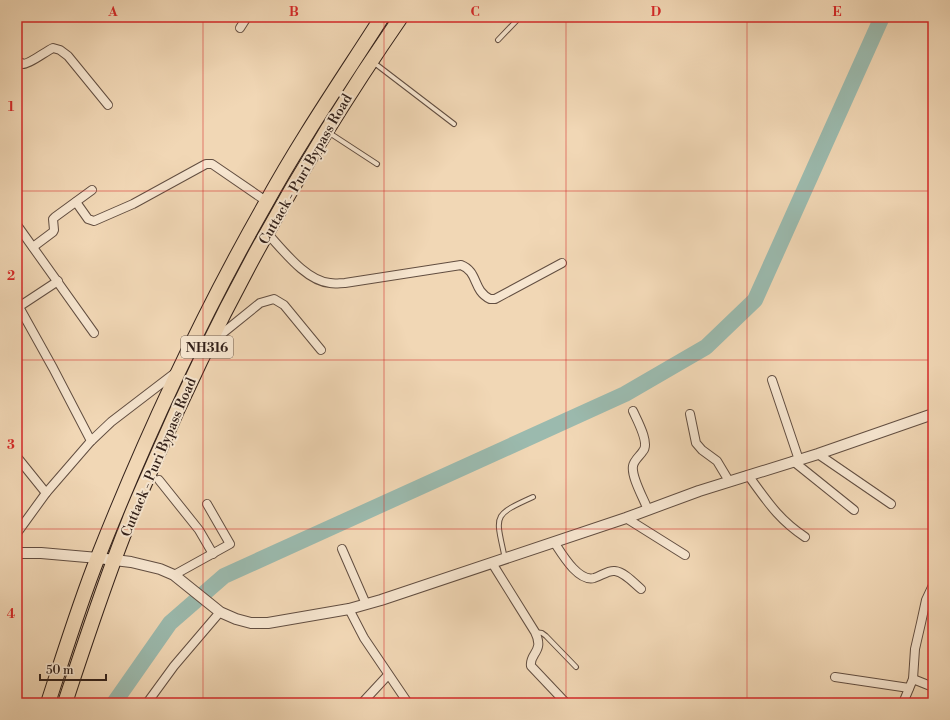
<svg xmlns="http://www.w3.org/2000/svg" width="950" height="720" font-family="'Libre Bodoni',serif">
  <rect width="100%" height="100%" fill="#f1d7b5"/>
  <filter id="stains"><feTurbulence type="fractalNoise" baseFrequency=".005" numOctaves="4"/><feColorMatrix values="0 0 0 0 .2 0 0 0 0 .09 0 0 0 0 .02 0 0 0 .5 -.17"/></filter>
  <radialGradient id="worn" r=".72"><stop offset=".6" stop-color="#630" stop-opacity="0"/><stop offset="1" stop-color="#630" stop-opacity=".3"/></radialGradient>
  <g fill="none" stroke-linecap="round" stroke-linejoin="round">
    <polyline stroke="#9bbaae" stroke-width="16" points="114,703 170,623 224,576 625,394 706,347 755,300 882,17"/>
    <defs>
      <g id="service">
        <polyline points="498,40 520,17"/>
        <polyline points="373,62 454,124"/>
        <polyline points="328,132 377,164"/>
        <path d="M 505,559 C 496,515 491,516 533,497"/>
        <polyline points="535,632 542,633 546,636 576,667"/>
      </g>
      <g id="minor">
        <polyline points="240,28 247,17"/>
        <path d="M 17,61 C 17,61 23,63 23,64 C 30,64 46,51 53,48 L 60,50 L 68,56 L 108,105"/>
        <polyline points="76,202 88,219 94,221 133,204 206,164 212,164 266,201"/>
        <polyline points="17,225 94,333"/>
        <path d="M 267,233 C 283,250 306,281 330,283 C 335,284 340,283 345,283 L 461,265 C 479,272 472,290 490,299 L 495,299 L 562,263"/>
        <polyline points="33,247 53,232 54,230 53,219 55,217 92,190"/>
        <polyline points="19,307 53,368 91,441"/>
        <polyline points="17,308 58,281"/>
        <polyline points="213,341 260,303 274,299 284,305 321,350"/>
        <polyline points="772,380 799,460"/>
        <path d="M 633,411 C 637,420 650,443 643,451 C 640,456 634,460 633,466 C 631,477 644,499 648,510"/>
        <polyline points="690,414 696,443 702,450 717,461 729,481"/>
        <polyline points="818,454 891,504"/>
        <polyline points="17,457 46,493"/>
        <polyline points="793,461 854,510"/>
        <path d="M 748,475 C 767,501 778,519 805,537"/>
        <polyline points="159,480 199,530 213,554"/>
        <polyline points="626,518 685,555"/>
        <polyline points="17,533 46,493 91,441 111,422 175,373"/>
        <path d="M 554,542 C 562,554 578,582 594,578 C 601,576 608,570 615,571 C 624,572 634,583 641,589"/>
        <polyline points="342,549 366,604"/>
        <path d="M 492,563 L 535,632 C 545,652 529,653 531,666 L 566,703"/>
        <polyline points="174,575 230,544 207,504"/>
        <polyline points="349,609 364,638 408,703"/>
        <polyline points="835,677 909,688"/>
        <polyline points="913,679 933,687"/>
        <polyline points="147,703 174,666 220,612"/>
        <polyline points="362,703 388,675"/>
        <polyline points="903,703 913,679 915,649 921,623 926,600 933,585"/>
      </g>
      <polyline id="tertiary" points="17,553 41,553 98,558 131,562 160,569 174,575 220,612 236,619 251,623 268,623 349,609 381,600 626,518 699,491 818,454 933,414"/>
      <g id="trunk">
        <path d="M 48,703 C 64,654 79,605 98,557 C 146,436 201,317 266,203 C 301,139 343,78 382,17"/>
        <path d="M 65,703 C 85,642 105,581 129,521 C 137,500 147,479 156,458 C 223,303 305,156 401,17"/>
      </g>
    </defs>
    <use href="#service" stroke="#624e41" stroke-width="6"/>
    <use href="#minor" stroke="#624e41" stroke-width="10"/>
    <use href="#tertiary" stroke="#624e41" stroke-width="12"/>
    <use href="#trunk" stroke="#33211a" stroke-width="16"/>
    <use href="#service" stroke="#f6e5cf" stroke-width="4"/>
    <use href="#minor" stroke="#f6e5cf" stroke-width="8"/>
    <use href="#tertiary" stroke="#f6e5cf" stroke-width="10"/>
    <use href="#trunk" stroke="#f1d7b5" stroke-width="14"/>
  </g>
  <path fill="none" stroke="#d62828" stroke-width="1" stroke-opacity="0.55" d="M 203,17 L 203,703M 384,17 L 384,703M 566,17 L 566,703M 747,17 L 747,703M 17,191 L 933,191M 17,360 L 933,360M 17,529 L 933,529"/>
  <g text-anchor="middle" stroke-width="4" stroke-linejoin="round" paint-order="stroke">
    <rect fill="#f6e5cf" stroke="#6e5c50" stroke-width="1" x="181" y="336" width="52" height="22" rx="3"/>
    <g font-size="13" font-weight="bold" fill="#33211a">
      <text x="207" y="352">NH316</text>
    </g>
    <g font-size="14" fill="#33211a" stroke="#f6e5cf">
      <text transform="translate(305 169) rotate(-60)" y="5">Cuttack - Puri Bypass Road</text>
      <text transform="translate(158 457) rotate(-67)" y="5">Cuttack - Puri Bypass Road</text>
    </g>
  </g>
  <rect width="950" height="720" fill="none" stroke="#f1d7b5" stroke-width="44"/>
  <path d="M40 674v6h66v-6" fill="none" stroke="#33211a" stroke-width="2"/>
  <text x="46" y="674" font-size="12" fill="#33211a" stroke="#f6e5cf" stroke-width="3" paint-order="stroke">50 m</text>
  <rect x="22" y="22" width="906" height="676" fill="none" stroke="#d62828" stroke-width="1.5"/>
  <g font-size="13" text-anchor="middle" font-weight="bold" fill="#d62828">
    <text x="113" y="16">A</text>
    <text x="294" y="16">B</text>
    <text x="475" y="16">C</text>
    <text x="656" y="16">D</text>
    <text x="837" y="16">E</text>
    <text x="11" y="111">1</text>
    <text x="11" y="280">2</text>
    <text x="11" y="449">3</text>
    <text x="11" y="618">4</text>
  </g>
  <rect width="100%" height="100%" filter="url(#stains)"/>
  <rect width="100%" height="100%" fill="url(#worn)"/>
</svg>
